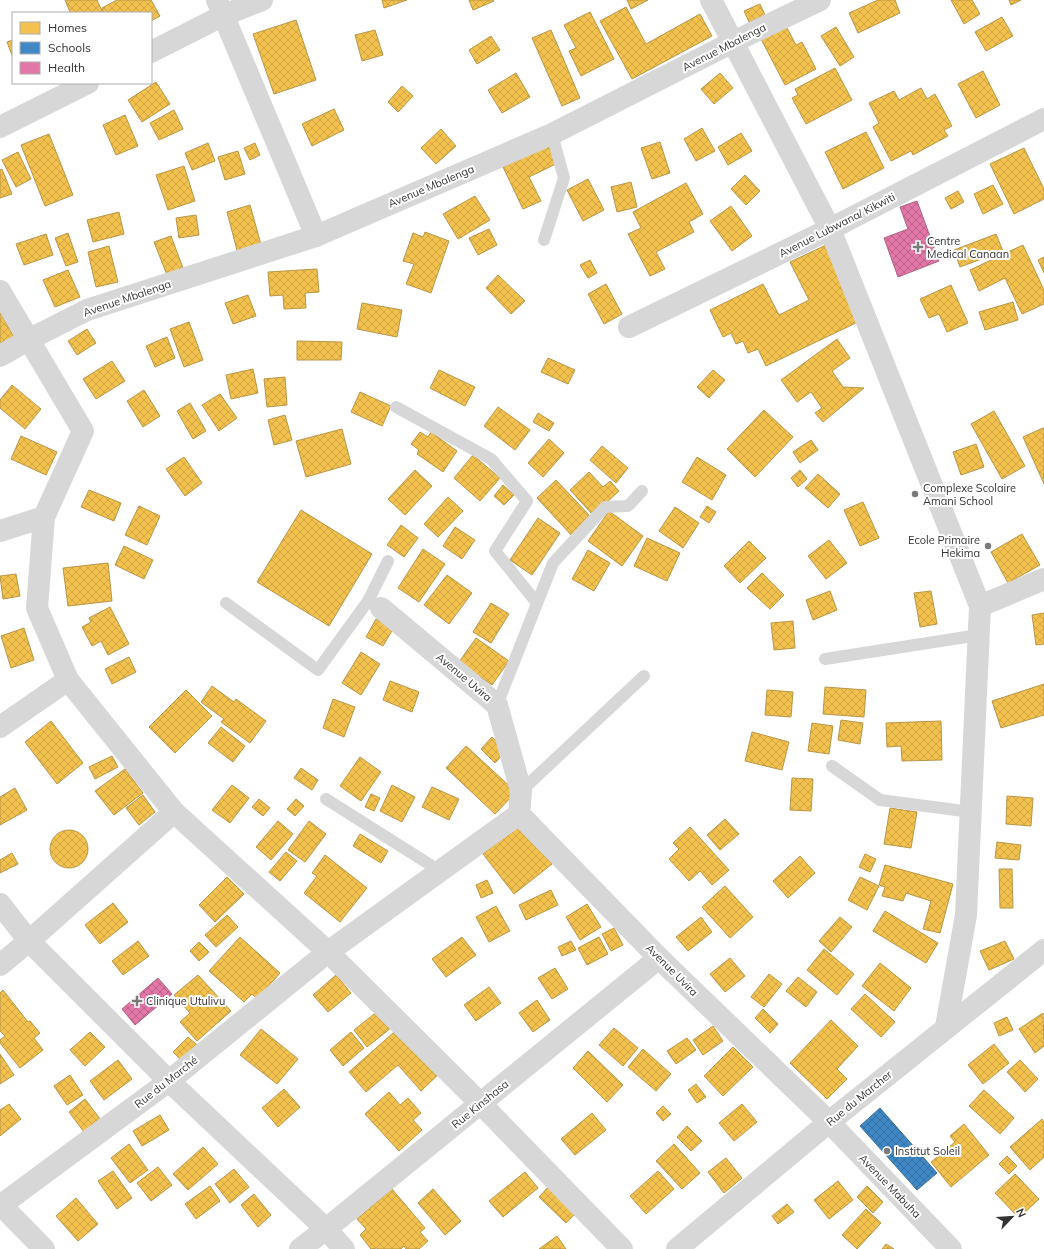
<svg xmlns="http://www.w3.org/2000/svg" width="1044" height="1249" font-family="Mulish,sans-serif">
  <defs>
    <pattern id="homes-cross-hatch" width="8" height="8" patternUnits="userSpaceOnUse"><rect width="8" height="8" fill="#f2c14e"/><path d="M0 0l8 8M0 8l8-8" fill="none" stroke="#d0a645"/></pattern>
    <pattern id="schools-cross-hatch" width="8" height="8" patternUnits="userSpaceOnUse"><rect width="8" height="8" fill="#3f88c5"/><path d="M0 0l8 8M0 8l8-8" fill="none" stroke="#3570a1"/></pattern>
    <pattern id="health-cross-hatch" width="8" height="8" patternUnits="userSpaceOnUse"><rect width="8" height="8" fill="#e377a8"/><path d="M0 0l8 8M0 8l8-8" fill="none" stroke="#b96289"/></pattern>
  </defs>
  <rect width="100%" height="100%" fill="#fff"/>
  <g fill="url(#homes-cross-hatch)" stroke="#b99646">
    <polygon points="65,0 97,0 103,13 67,13 70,12"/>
    <polygon points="117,0 151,0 160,16 151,21 151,13 104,13 102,8"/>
    <polygon points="382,0 407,0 384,8"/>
    <polygon points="469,0 493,0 494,1 473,10"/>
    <polygon points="627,0 648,0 631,9"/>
    <polygon points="878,0 895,0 900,13 858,33 849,13"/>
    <polygon points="951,0 972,0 980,14 964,24"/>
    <polygon points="1009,0 1021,0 1011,5"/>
    <polygon points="760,4 765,15 749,22 744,11"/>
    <polygon points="626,7 646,44 700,14 712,36 632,79 600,21"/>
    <polygon points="590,12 614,59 581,76 569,51 576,48 564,25"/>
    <polygon points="1002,17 1013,36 986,51 975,32"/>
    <polygon points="296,20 316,80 274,94 253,34"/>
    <polygon points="786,26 796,45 802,42 816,69 785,85 761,39"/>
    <polygon points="836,27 854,57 840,66 821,36"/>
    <polygon points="375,30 383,55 362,61 355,35"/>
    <polygon points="551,30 580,98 562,106 532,38"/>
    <polygon points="491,36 500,50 477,64 469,50"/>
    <polygon points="13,40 13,58 7,42"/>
    <polygon points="835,68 852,100 806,124 792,98 798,95 795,89"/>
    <polygon points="983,71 1000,105 976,118 958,84"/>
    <polygon points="516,73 530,97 502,113 488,90"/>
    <polygon points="720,73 733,88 714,104 701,89"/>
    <polygon points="156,82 170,104 142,122 128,100"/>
    <polygon points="402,86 413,96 398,112 388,102"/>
    <polygon points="921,88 927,99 935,94 952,126 944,130 948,136 913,155 911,151 891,161 873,127 879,123 869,103 894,91 899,100"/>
    <polygon points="334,109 344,130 312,146 302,124"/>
    <polygon points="174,110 183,129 159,140 150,123"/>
    <polygon points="125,115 138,146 116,155 103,125"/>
    <polygon points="702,128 715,151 696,161 684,139"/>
    <polygon points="441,129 456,146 436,164 421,148"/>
    <polygon points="866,132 884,168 843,189 825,152"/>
    <polygon points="741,133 752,151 728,165 718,147"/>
    <polygon points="49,134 73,195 45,206 21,145"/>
    <polygon points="660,142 670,173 652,179 641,148"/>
    <polygon points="208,143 215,161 192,170 185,153"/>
    <polygon points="255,143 260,155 250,160 244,148"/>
    <polygon points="551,144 560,162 529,177 541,201 523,209 503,167"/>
    <polygon points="1024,148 1044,189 1044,199 1014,214 990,164"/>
    <polygon points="238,151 245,174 225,180 218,157"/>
    <polygon points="18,152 31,179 16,187 2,160"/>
    <polygon points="184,166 195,201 168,210 156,175"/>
    <polygon points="2,169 12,194 0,198 0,170"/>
    <polygon points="745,175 760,191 746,205 731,189"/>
    <polygon points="588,179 604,210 583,221 567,190"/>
    <polygon points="631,182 637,207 617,212 611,187"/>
    <polygon points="686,183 703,214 689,222 694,232 656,252 665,269 650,276 628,234 641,228 633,212"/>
    <polygon points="993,185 1003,204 983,214 974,194"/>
    <polygon points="958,191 964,202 951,209 945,198"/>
    <polygon points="475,196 490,220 458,239 443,214"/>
    <polygon points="250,205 262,248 238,254 227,212"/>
    <polygon points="731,206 752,236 732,251 710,221"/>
    <polygon points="119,212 124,234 93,242 87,220"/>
    <polygon points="196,215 199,235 179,238 176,218"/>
    <polygon points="489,229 497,245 478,255 469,238"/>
    <polygon points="425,232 449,241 431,293 406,284 414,264 403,261 413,233 423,237"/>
    <polygon points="68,233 78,262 66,266 55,238"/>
    <polygon points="46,234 53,255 24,265 16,244"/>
    <polygon points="996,234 1003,251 960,267 954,250"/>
    <polygon points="171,236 183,268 167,275 154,242"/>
    <polygon points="826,245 862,320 766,366 758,349 748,353 743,341 736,344 731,333 723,337 710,310 763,284 779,315 809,300 790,262"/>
    <polygon points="1023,245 1044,290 1044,304 1022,314 1005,278 979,291 970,270"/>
    <polygon points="109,246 118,282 96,287 88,252"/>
    <polygon points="1044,257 1044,273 1038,260"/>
    <polygon points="590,260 597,273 588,278 580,265"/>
    <polygon points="317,269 319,292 305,293 306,308 284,309 283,295 270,296 268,272"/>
    <polygon points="68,270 80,297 55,307 43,280"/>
    <polygon points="498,275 525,301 511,314 486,288"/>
    <polygon points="606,284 622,314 604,324 588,294"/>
    <polygon points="951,285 968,323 947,332 939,314 929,318 920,299"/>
    <polygon points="248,295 256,316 233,324 225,303"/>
    <polygon points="1013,302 1018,320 985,330 979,312"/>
    <polygon points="362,303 402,310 397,337 357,329"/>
    <polygon points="0,312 15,339 0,348"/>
    <polygon points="189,322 203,360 184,367 170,329"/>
    <polygon points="87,329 96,343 77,355 68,341"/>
    <polygon points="167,337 175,358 155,367 146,346"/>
    <polygon points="837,339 850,358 832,371 843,387 864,388 823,422 815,413 822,408 811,392 797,402 781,380"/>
    <polygon points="297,341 342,342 341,360 297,360"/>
    <polygon points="548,358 575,370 568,384 541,372"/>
    <polygon points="112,361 125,381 96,399 83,379"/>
    <polygon points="253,369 258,393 231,399 226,375"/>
    <polygon points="439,370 475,387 465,406 430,388"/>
    <polygon points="713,370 725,380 709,398 697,387"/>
    <polygon points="285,377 287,405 267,407 264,379"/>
    <polygon points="12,385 41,409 25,429 0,408 0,400"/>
    <polygon points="144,390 160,416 143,427 127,401"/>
    <polygon points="360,392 391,406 382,426 351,412"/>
    <polygon points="220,394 237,418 219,431 202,405"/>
    <polygon points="190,403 206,431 193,439 177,411"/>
    <polygon points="498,407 530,430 515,450 484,426"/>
    <polygon points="764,410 793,437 755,477 727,449"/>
    <polygon points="994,411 1025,466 1002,479 971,424"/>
    <polygon points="538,413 554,423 549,431 533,422"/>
    <polygon points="285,415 292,440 274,445 268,420"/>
    <polygon points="1043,428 1044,428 1044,484 1023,437"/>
    <polygon points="342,429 351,464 306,477 296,441"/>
    <polygon points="420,432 428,437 431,432 457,451 443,472 417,454 419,450 411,444"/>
    <polygon points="21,436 57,452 46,475 11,459"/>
    <polygon points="549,439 564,453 543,477 528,463"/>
    <polygon points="811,440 818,450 800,463 793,452"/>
    <polygon points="976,444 984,467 961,475 953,452"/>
    <polygon points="602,446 628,468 616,483 590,460"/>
    <polygon points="473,455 500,478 480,501 454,478"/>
    <polygon points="184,457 202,483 185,496 166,469"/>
    <polygon points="697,457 726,475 712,500 682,482"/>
    <polygon points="415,470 432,486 405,515 388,499"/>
    <polygon points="800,470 807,479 798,487 791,478"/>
    <polygon points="589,472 603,487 610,481 619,491 593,515 570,490"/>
    <polygon points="818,474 840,494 828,508 805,488"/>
    <polygon points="556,480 591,517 572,536 537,498"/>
    <polygon points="503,485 514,495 504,505 494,496"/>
    <polygon points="89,490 121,503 114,521 81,507"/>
    <polygon points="448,497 463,511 438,537 424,524"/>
    <polygon points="863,502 879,538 860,546 844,510"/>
    <polygon points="139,506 160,516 147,545 125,535"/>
    <polygon points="707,506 716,512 709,523 700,517"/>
    <polygon points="675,507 699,523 683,548 659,531"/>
    <polygon points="301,510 372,554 329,626 257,582"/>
    <polygon points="609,511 643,536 622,566 588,541"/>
    <polygon points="538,518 560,533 532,575 510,560"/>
    <polygon points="401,525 418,538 404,557 387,545"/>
    <polygon points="455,527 475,540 462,559 443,546"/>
    <polygon points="1022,534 1040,565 1008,583 991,552"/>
    <polygon points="647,538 680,553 667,581 634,566"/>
    <polygon points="829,540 847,563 826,579 808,556"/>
    <polygon points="749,541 766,558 740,583 724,566"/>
    <polygon points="124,546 153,560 144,579 115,565"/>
    <polygon points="423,549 445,564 419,602 398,588"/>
    <polygon points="588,550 610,563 594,591 572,579"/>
    <polygon points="108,563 112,601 68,606 63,568"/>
    <polygon points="762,573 784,595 770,609 747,588"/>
    <polygon points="16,574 20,596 3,599 0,576"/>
    <polygon points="447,575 472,593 449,624 424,605"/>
    <polygon points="830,591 837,610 813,620 806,600"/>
    <polygon points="931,591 937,624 920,627 914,593"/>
    <polygon points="491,603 509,614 491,643 473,632"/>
    <polygon points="110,607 129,644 108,655 101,641 92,646 82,627 91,622 89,618"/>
    <polygon points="1044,613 1044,644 1036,645 1032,615"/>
    <polygon points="376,619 393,629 383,646 366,637"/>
    <polygon points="793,621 795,648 774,650 771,623"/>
    <polygon points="24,628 34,660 11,668 1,636"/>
    <polygon points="476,638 509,661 492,685 459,662"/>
    <polygon points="361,652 380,664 361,695 342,683"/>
    <polygon points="129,657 136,672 112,684 105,669"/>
    <polygon points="390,681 419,692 412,712 383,700"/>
    <polygon points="1044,684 1044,715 1001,728 992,701"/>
    <polygon points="212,686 234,702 236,699 266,721 250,743 221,722 224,719 201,702"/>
    <polygon points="825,687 866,690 864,717 823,714"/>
    <polygon points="186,690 212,716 175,753 149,727"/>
    <polygon points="767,690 793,692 791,717 765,715"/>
    <polygon points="333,699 355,707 344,737 323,728"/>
    <polygon points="841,720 863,723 860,744 838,740"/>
    <polygon points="51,721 83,763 57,784 25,742"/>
    <polygon points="941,721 942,760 902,761 901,746 887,747 886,723"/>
    <polygon points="812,723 833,726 829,754 808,751"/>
    <polygon points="221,727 245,746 233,762 208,743"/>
    <polygon points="752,732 789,742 782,770 745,761"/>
    <polygon points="492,737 506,751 495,763 481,749"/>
    <polygon points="466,746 516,792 495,814 446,768"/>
    <polygon points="112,756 118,767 95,779 89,767"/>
    <polygon points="360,757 381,772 361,801 340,786"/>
    <polygon points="301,768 318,780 312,790 294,778"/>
    <polygon points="125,769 143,793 114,815 95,791"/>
    <polygon points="792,778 813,779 811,811 790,810"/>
    <polygon points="232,785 249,798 230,823 212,810"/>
    <polygon points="392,785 415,797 402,822 380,811"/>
    <polygon points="432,787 459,799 449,820 422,807"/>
    <polygon points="15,788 27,810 0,825 0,797"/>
    <polygon points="371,794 380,798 374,811 365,807"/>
    <polygon points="143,795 155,812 139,825 126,808"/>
    <polygon points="1007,796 1033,798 1031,826 1006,824"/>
    <polygon points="259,799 270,808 263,816 252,807"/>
    <polygon points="296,799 304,806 295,816 287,809"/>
    <polygon points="890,808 917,812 911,848 884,844"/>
    <polygon points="725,819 739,834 720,850 707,835"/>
    <polygon points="278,821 293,834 271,860 256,847"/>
    <polygon points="309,821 326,834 305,862 288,850"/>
    <polygon points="520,824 552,864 514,894 483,854"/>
    <polygon points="690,827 729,870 712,885 700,871 689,881 669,859 679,849 673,843"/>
    <circle cx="69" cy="849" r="19"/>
    <polygon points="360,834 388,851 381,863 353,846"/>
    <polygon points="997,842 1021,845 1019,860 995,858"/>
    <polygon points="286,852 297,861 280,881 269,872"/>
    <polygon points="12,853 18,864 0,873 0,860"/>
    <polygon points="865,854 876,859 870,872 859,867"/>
    <polygon points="325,855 367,888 340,922 304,893 317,876 312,873"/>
    <polygon points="800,856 815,873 788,898 773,881"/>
    <polygon points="885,865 953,884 940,933 923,929 931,901 906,893 903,901 882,896 885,887 879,885"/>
    <polygon points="999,869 1012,869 1013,908 1000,908"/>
    <polygon points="227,877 244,894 215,922 199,905"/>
    <polygon points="860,877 879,886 867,910 848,900"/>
    <polygon points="487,880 493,893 481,898 476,885"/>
    <polygon points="725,886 753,917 730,938 702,907"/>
    <polygon points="551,890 558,905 526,920 519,905"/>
    <polygon points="113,903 128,922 100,944 85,925"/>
    <polygon points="587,904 601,927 580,940 566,917"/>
    <polygon points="496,906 510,931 489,942 476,917"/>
    <polygon points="885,911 938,943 926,963 873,931"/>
    <polygon points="227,915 238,927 216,947 205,935"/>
    <polygon points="701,917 712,932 688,951 676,937"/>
    <polygon points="840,917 852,927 831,952 819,941"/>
    <polygon points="614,928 623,945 611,951 602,934"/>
    <polygon points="240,937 280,973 257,999 252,994 244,1002 209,971"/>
    <polygon points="462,937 476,955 446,977 432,959"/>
    <polygon points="599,937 608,954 587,965 578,948"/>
    <polygon points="138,941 149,956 123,975 112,961"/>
    <polygon points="571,941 576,950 562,956 558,947"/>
    <polygon points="1005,941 1014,959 989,970 980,951"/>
    <polygon points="199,942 209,952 199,961 190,951"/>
    <polygon points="824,949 854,974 837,995 807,970"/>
    <polygon points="730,958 745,976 725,992 710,974"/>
    <polygon points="880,963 911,988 894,1011 862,986"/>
    <polygon points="555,968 568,989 552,999 538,978"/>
    <polygon points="769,974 782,984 764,1007 751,997"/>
    <polygon points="198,975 231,1011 197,1041 180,1022 190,1013 174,995"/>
    <polygon points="336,975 351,993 328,1012 313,995"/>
    <polygon points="798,977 817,992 806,1007 786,991"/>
    <polygon points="489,987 501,1003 476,1021 464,1005"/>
    <polygon points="3,990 28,1022 30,1021 40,1033 34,1038 43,1050 20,1068 0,1043 0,1040 5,1036 0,1031 0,993"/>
    <polygon points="865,994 895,1022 881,1037 851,1009"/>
    <polygon points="537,1000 550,1020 533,1032 519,1013"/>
    <polygon points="383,1007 396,1024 367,1047 354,1030"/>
    <polygon points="763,1009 778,1024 770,1033 755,1018"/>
    <polygon points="1043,1013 1044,1046 1035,1053 1019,1029"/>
    <polygon points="1007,1017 1013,1030 999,1036 994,1023"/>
    <polygon points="831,1020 858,1046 837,1069 847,1079 827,1099 790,1063"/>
    <polygon points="402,1025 442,1071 421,1091 398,1065 366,1092 349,1072"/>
    <polygon points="713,1026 723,1041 703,1055 693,1040"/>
    <polygon points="614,1028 638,1048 623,1066 599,1045"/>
    <polygon points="261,1029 298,1059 277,1084 240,1055"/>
    <polygon points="90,1032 105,1047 85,1066 70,1050"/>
    <polygon points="351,1032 364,1048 343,1066 330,1050"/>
    <polygon points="188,1037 197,1045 182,1061 173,1052"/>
    <polygon points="687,1038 696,1050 676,1064 667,1051"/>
    <polygon points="994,1044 1009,1063 983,1084 968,1065"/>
    <polygon points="733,1047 753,1067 723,1096 704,1076"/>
    <polygon points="643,1049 671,1074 656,1091 628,1067"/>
    <polygon points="588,1051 623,1085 607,1102 573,1068"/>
    <polygon points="0,1054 14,1075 0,1084"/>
    <polygon points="118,1060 132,1079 104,1100 90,1081"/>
    <polygon points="1020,1060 1038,1079 1025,1092 1007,1072"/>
    <polygon points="70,1075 83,1095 67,1105 54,1086"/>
    <polygon points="696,1084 706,1097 697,1103 688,1090"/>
    <polygon points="284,1089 300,1107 278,1127 262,1108"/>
    <polygon points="984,1090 1014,1118 1000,1134 969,1106"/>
    <polygon points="389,1092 400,1105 408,1098 421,1113 413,1120 422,1130 399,1151 365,1114"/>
    <polygon points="85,1099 100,1119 84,1132 69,1112"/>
    <polygon points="9,1104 21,1119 0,1136 0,1110"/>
    <polygon points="742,1104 757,1122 734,1141 719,1123"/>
    <polygon points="663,1106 671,1114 663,1121 656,1113"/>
    <polygon points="592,1113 606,1130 575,1155 561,1139"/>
    <polygon points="160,1115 169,1130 142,1146 133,1131"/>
    <polygon points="1042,1119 1044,1122 1044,1157 1030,1170 1010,1147"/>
    <polygon points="964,1124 989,1155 951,1187 931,1162 955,1142 950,1136"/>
    <polygon points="687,1126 702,1141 691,1151 677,1137"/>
    <polygon points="129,1144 148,1170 130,1183 111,1158"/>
    <polygon points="674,1144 700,1173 682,1189 656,1161"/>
    <polygon points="203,1147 218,1164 188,1190 173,1174"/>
    <polygon points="1007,1156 1017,1166 1009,1174 999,1164"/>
    <polygon points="726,1158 742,1178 724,1193 708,1172"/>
    <polygon points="158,1167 172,1185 151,1201 137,1183"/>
    <polygon points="234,1169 249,1187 230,1203 215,1184"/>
    <polygon points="113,1171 132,1198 117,1209 98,1181"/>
    <polygon points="658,1171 674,1189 646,1214 630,1196"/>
    <polygon points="525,1172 538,1188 503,1217 489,1201"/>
    <polygon points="1015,1174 1039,1199 1019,1218 995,1193"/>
    <polygon points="838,1181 853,1200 829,1219 814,1200"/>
    <polygon points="210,1186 220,1201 196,1219 185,1204"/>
    <polygon points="549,1186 576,1213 566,1223 539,1197"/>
    <polygon points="867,1186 883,1202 873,1213 857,1197"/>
    <polygon points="392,1189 425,1228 420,1232 428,1241 419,1249 406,1249 404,1246 401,1249 378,1249 377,1248 371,1249 360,1235 366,1229 357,1219"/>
    <polygon points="433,1189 461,1221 445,1235 418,1203"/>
    <polygon points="254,1194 271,1215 258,1227 241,1205"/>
    <polygon points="76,1198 98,1224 78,1241 56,1216"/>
    <polygon points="787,1204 794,1212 778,1224 772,1216"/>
    <polygon points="866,1209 881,1223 857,1249 842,1235"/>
    <polygon points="557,1236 566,1249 539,1249"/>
    <polygon points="886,1244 894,1249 882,1249"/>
  </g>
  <polygon fill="url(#schools-cross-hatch)" stroke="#3b6e99" points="880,1108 937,1173 917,1190 860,1126"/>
  <g fill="url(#health-cross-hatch)" stroke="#ae6385">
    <polygon points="917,201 939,261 898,277 884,238 908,229 900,207"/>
    <polygon points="158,978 172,994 135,1025 122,1009"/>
  </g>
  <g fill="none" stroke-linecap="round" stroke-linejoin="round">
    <g stroke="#d7d7d7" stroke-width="12">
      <polyline points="544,240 564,178 552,134"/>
      <polyline points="396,407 491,459 527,501 495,551 537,603"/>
      <polyline points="226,603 318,670 368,601 388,561"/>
      <polyline points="825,659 979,635"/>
      <polyline points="497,705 553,563 605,507 628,506 642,491"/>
      <polyline points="832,766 880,800 971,812"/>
      <polyline points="521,791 644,676"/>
      <polyline points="326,799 440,871"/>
    </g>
    <g stroke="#d7d7d7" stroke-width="22">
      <polyline points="217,0 316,236"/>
      <polyline points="711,0 830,229 980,606 966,915 946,1027"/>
      <polyline points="151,52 224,15 262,0"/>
      <polyline points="0,127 88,83"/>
      <polyline points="0,291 83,431 44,517 37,608 68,680 174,812 328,952 481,1104 622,1249"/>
      <polyline points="629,327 830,229 1044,119"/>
      <polyline points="0,356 28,340 87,310 316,236 552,134 733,42 820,0"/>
      <polyline points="0,531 44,517"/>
      <polyline points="980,606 1044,579"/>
      <polyline points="381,608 497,705 521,791 519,814 659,958 829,1122 951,1249"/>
      <polyline points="0,727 68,680"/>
      <polyline points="0,904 29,941 169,1081 326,1229 344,1249"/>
      <polyline points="0,965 29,941 174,812"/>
      <polyline points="0,1204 44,1249"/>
      <polyline points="0,1206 169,1081 328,952 519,814"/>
      <polyline points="300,1249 326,1229 659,958"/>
      <polyline points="677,1249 829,1122 1044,950"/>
    </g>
  </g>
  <g fill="#7a7a7a" stroke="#fff" stroke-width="1.5">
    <path d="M916 241h4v4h4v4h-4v4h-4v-4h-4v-4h4z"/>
    <circle cx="915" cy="494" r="4"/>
    <circle cx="988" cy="546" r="4"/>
    <path d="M135 995h4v4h4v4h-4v4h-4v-4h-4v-4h4z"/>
    <circle cx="887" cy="1151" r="4"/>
  </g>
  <g text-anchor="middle" stroke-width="4" stroke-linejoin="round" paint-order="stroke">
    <g font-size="11" fill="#333" stroke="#fff">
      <text transform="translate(724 47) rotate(-27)" y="4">Avenue Mbalenga</text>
      <text transform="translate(431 186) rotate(-23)" y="4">Avenue Mbalenga</text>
      <text transform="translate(837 225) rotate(-27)" y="4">Avenue Lubwana/ Kikwiti</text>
      <text transform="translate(127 298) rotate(-19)" y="4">Avenue Mbalenga</text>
      <text transform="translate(464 677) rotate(40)" y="4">Avenue Uvira</text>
      <text transform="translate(672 970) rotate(45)" y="4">Avenue Uvira</text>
      <text transform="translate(166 1082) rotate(-38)" y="4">Rue du Marché</text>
      <text transform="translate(859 1098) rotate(-39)" y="4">Rue du Marcher</text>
      <text transform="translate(480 1104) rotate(-39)" y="4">Rue Kinshasa</text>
      <text transform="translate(890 1186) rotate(46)" y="4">Avenue Mabuha</text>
    </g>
    <g font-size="11" fill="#333" stroke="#fff" text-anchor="start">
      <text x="927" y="245">Centre<tspan x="927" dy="13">Medical Canaan</tspan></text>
      <text x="923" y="492">Complexe Scolaire<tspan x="923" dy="13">Amani School</tspan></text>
      <text x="980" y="544" text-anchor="end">Ecole Primaire<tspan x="980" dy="13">Hekima</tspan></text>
      <text x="146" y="1005">Clinique Utulivu</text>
      <text x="895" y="1155">Institut Soleil</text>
    </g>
  </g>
  <rect x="12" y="12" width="140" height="72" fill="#ffffff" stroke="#adadad"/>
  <rect x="20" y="22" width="20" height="12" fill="#f2c14e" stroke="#adadad"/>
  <text x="48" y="32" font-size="12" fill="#333333">Homes</text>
  <rect x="20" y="42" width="20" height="12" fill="#3f88c5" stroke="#adadad"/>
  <text x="48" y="52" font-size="12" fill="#333333">Schools</text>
  <rect x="20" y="62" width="20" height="12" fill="#e377a8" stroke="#adadad"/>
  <text x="48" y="72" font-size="12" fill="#333333">Health</text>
  <g transform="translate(1012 1217) rotate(65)" stroke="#ffffff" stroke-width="3" paint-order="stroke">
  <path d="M0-3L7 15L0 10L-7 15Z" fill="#333333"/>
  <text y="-6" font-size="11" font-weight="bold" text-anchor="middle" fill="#333333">N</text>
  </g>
</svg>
